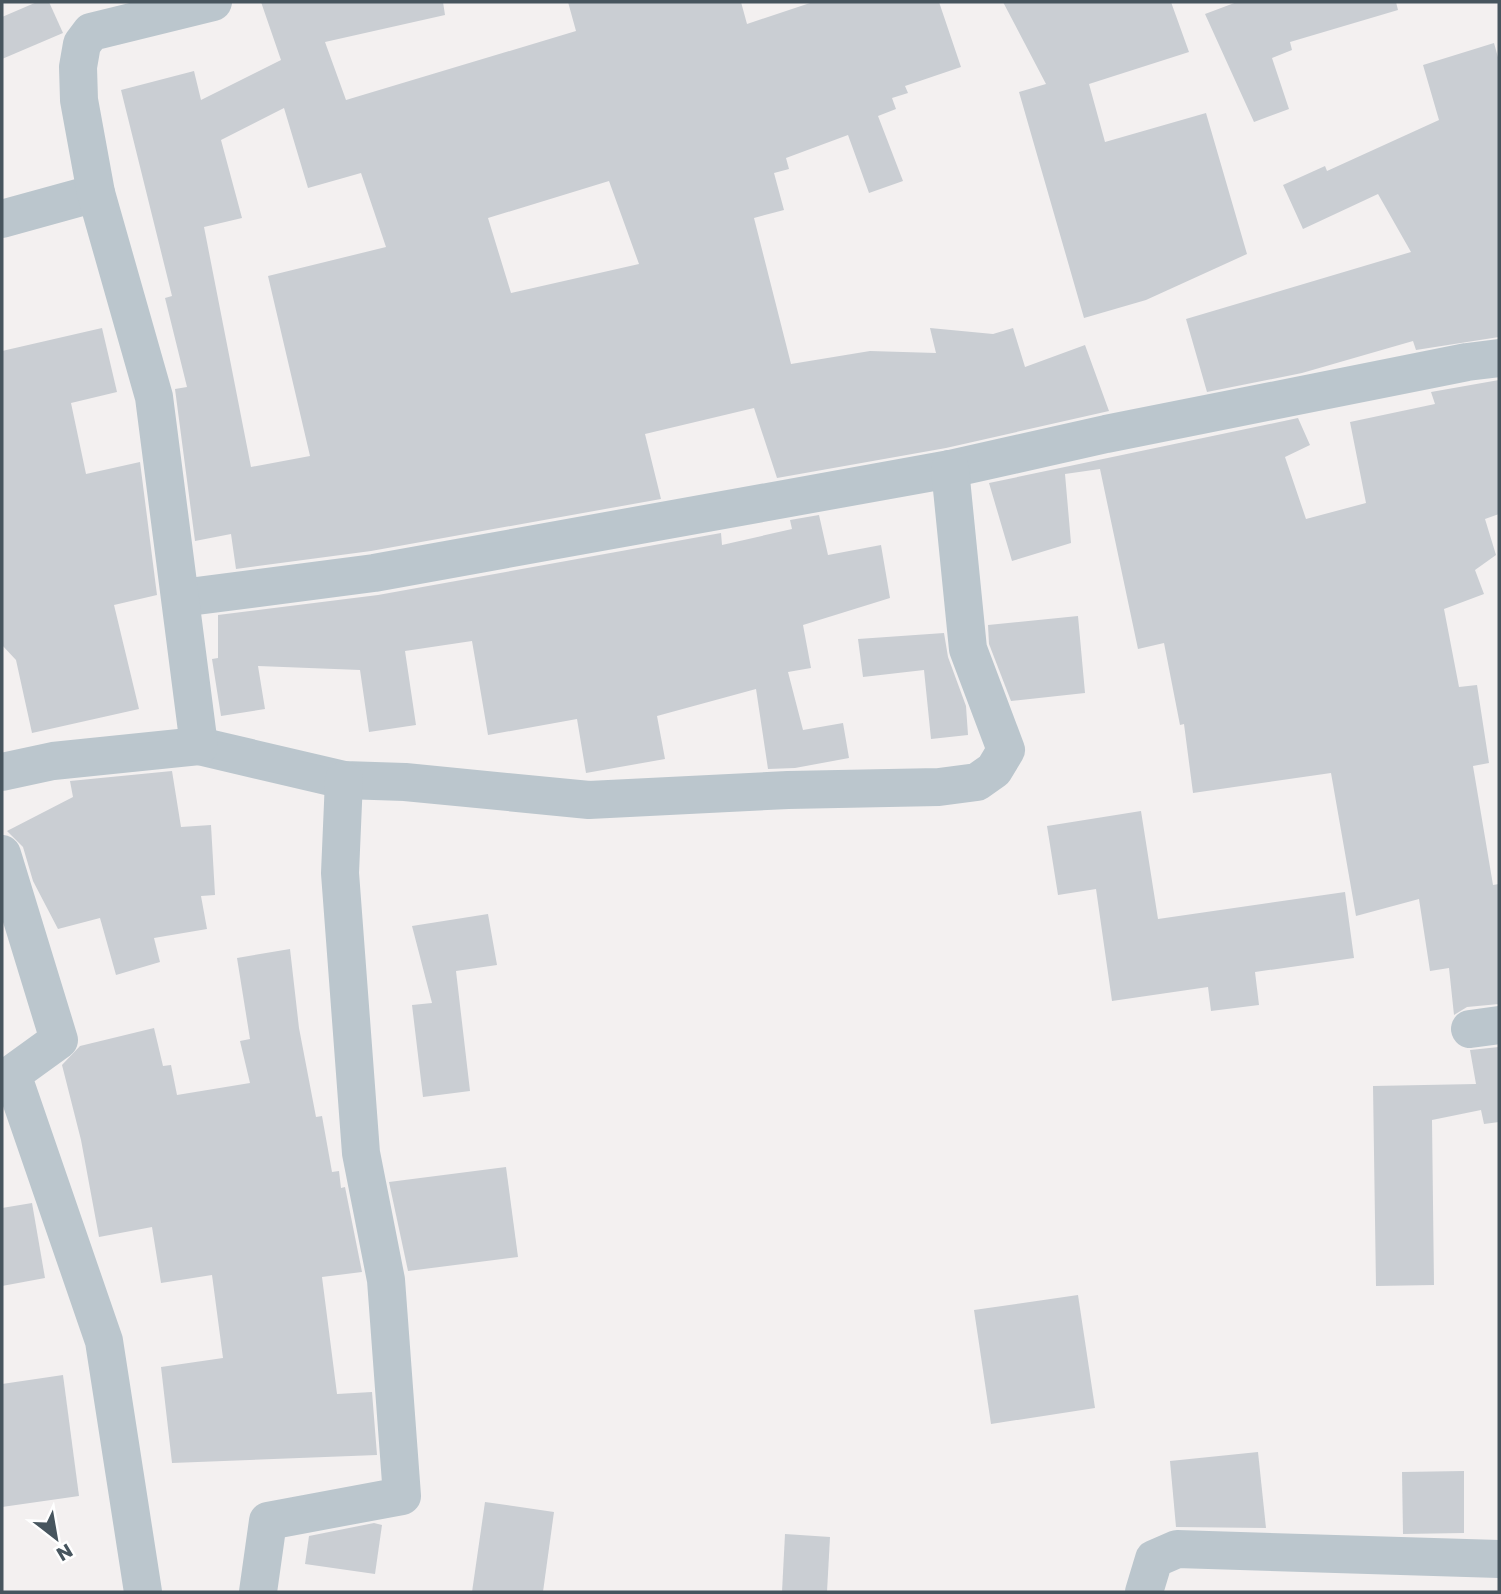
<svg xmlns="http://www.w3.org/2000/svg" width="1501" height="1594" font-family="Poppins,sans-serif">
  <rect width="100%" height="100%" fill="#f3f0f0"/>
  <g fill="#caced3" fill-rule="evenodd">
    <polygon points="37,2 49,2 63,33 2,59 2,17"/>
    <path d="M 261,2 L 443,2 L 445,15 L 325,42 L 346,100 L 576,31 L 568,2 L 741,2 L 747,24 L 813,2 L 939,2 L 961,67 L 905,86 L 908,93 L 892,98 L 896,109 L 878,116 L 903,181 L 869,193 L 848,135 L 786,158 L 789,169 L 774,173 L 784,210 L 754,218 L 791,364 L 870,351 L 936,353 L 930,328 L 993,334 L 1013,328 L 1025,367 L 1085,345 L 1109,411 L 946,448 L 777,478 L 754,408 L 645,434 L 661,499 L 371,551 L 236,569 L 231,534 L 195,541 L 175,389 L 187,387 L 165,298 L 172,296 L 121,90 L 194,71 L 201,100 L 281,60 ZM 284,108 L 308,188 L 361,173 L 386,247 L 268,276 L 310,456 L 251,467 L 204,227 L 242,218 L 221,140 ZM 609,181 L 639,264 L 511,293 L 488,218 Z"/>
    <polygon points="1003,2 1171,2 1189,52 1089,84 1105,142 1206,113 1247,254 1146,300 1084,318 1019,92 1046,84"/>
    <polygon points="1237,2 1396,2 1398,10 1290,42 1292,50 1272,58 1289,109 1254,122 1205,14"/>
    <polygon points="1494,43 1499,61 1499,337 1416,350 1413,341 1302,373 1207,392 1186,319 1411,252 1378,194 1303,229 1283,185 1325,166 1327,171 1439,120 1423,65"/>
    <polygon points="102,328 117,392 71,403 86,474 140,462 157,595 114,605 139,709 32,733 16,660 2,645 2,351"/>
    <polygon points="1499,380 1499,514 1485,519 1496,555 1475,570 1484,594 1444,609 1459,687 1477,685 1489,763 1473,766 1493,885 1499,884 1499,1004 1467,1007 1454,1015 1449,968 1430,971 1419,899 1356,916 1331,773 1193,793 1184,724 1180,725 1164,643 1138,649 1100,469 1065,474 1071,543 1012,561 989,483 1298,418 1310,445 1285,457 1306,519 1366,503 1350,422 1435,404 1431,392"/>
    <polygon points="819,515 828,555 881,545 890,598 803,625 811,668 788,672 803,730 843,723 849,758 795,768 768,769 756,689 657,716 665,759 586,773 577,719 488,735 472,641 405,651 416,725 369,732 360,670 258,666 265,709 221,716 212,659 218,658 218,615 378,595 721,533 722,545 792,529 790,520"/>
    <polygon points="1078,616 1085,693 1011,701 989,644 988,625"/>
    <polygon points="944,633 948,657 966,706 968,735 931,739 924,670 863,677 858,639"/>
    <polygon points="172,771 181,827 211,825 215,895 201,896 207,929 154,938 160,962 116,975 100,918 58,929 33,881 23,847 7,831 73,797 70,781"/>
    <polygon points="1141,811 1158,919 1345,892 1354,958 1255,972 1259,1005 1211,1011 1208,987 1112,1001 1096,889 1058,895 1047,826"/>
    <polygon points="488,914 497,965 456,971 470,1091 423,1097 412,1005 432,1003 412,926"/>
    <polygon points="290,949 299,1028 316,1117 322,1116 332,1172 339,1171 341,1188 345,1187 362,1272 322,1277 337,1394 372,1392 377,1455 172,1463 161,1367 223,1358 212,1275 161,1283 152,1227 99,1237 81,1140 62,1065 80,1046 154,1028 163,1066 171,1065 177,1095 250,1083 240,1041 250,1039 237,958"/>
    <polygon points="1499,1047 1499,1122 1484,1124 1481,1110 1432,1120 1434,1285 1376,1286 1373,1086 1476,1084 1470,1050"/>
    <polygon points="506,1167 518,1257 408,1271 389,1182"/>
    <polygon points="32,1203 45,1278 2,1286 2,1208"/>
    <polygon points="1078,1295 1095,1408 991,1424 974,1310"/>
    <polygon points="63,1375 79,1496 2,1507 2,1384"/>
    <polygon points="1258,1452 1266,1528 1176,1527 1170,1461"/>
    <polygon points="1464,1471 1464,1533 1403,1534 1402,1472"/>
    <polygon points="485,1502 554,1512 543,1592 472,1592"/>
    <polygon points="374,1523 382,1525 375,1574 305,1564 309,1536"/>
    <polygon points="785,1534 830,1537 827,1592 782,1592"/>
  </g>
  <g fill="none" stroke-linecap="round" stroke-linejoin="round">
    <g stroke="#bbc6cd" stroke-width="38">
      <polyline points="2,219 96,193"/>
      <polyline points="181,598 374,573 950,469 1106,434 1467,362 1499,358"/>
      <polyline points="199,746 344,780 405,782 589,800 788,790 939,787 977,782 994,770 1006,750 968,649 950,469"/>
      <polyline points="2,772 53,761 199,746 154,397 96,193 79,100 78,67 82,44 91,32 213,2"/>
      <polyline points="2,854 59,1040 12,1074 104,1341 143,1592"/>
      <polyline points="1470,1029 1499,1025"/>
      <polyline points="258,1592 268,1521 402,1496 386,1280 361,1153 340,873 344,780"/>
      <polyline points="1144,1592 1154,1559 1177,1549 1499,1559"/>
    </g>
  </g>
  <rect width="1501" height="1594" fill="none" stroke="#47555e" stroke-width="7"/>
  <g transform="translate(56 1538) rotate(149)" stroke="#ffffff" stroke-width="5" paint-order="stroke">
  <path d="M0-5L12 26L0 18L-12 26Z" fill="#47555e"/>
  <text y="-10" font-size="19" font-weight="bold" text-anchor="middle" fill="#47555e">N</text>
  </g>
</svg>
